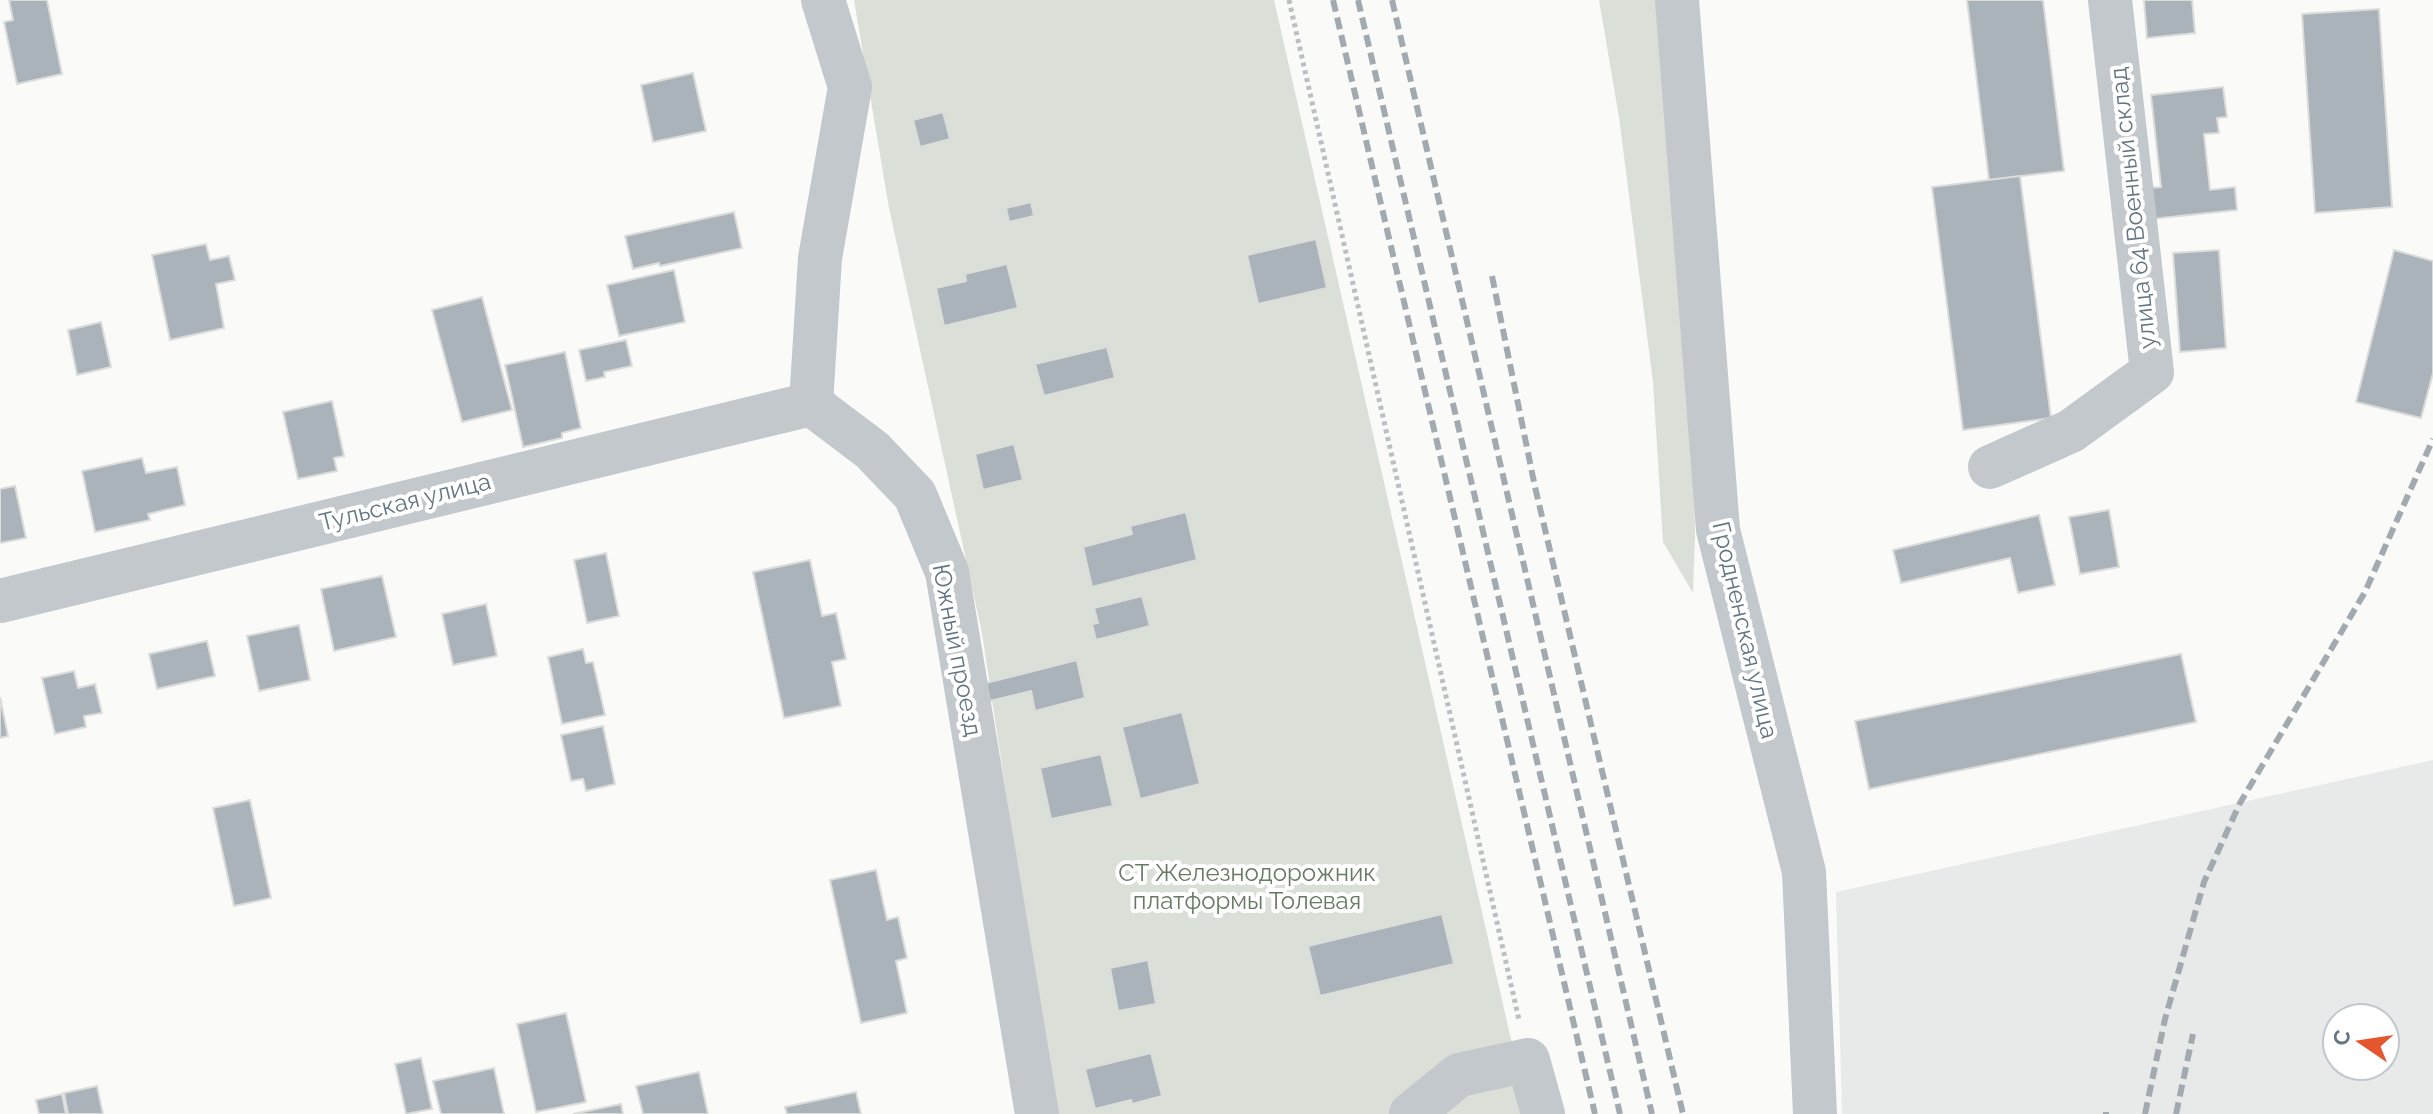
<svg xmlns="http://www.w3.org/2000/svg" width="2433" height="1114" font-family="Raleway,sans-serif">
  <rect width="100%" height="100%" fill="#fafaf8"/>
  <path fill="#e8e9e9" fill-rule="evenodd" d="M 2433,760 L 2433,1114 L 1842,1114 L 1836,892 ZM 2337,1018 L 2385,1018 L 2385,1066 L 2337,1066 Z"/>
  <g fill="#dadfd7">
    <polygon points="854,0 1274,0 1528,1114 1058,1114 1048,1071 982,633 889,208"/>
    <polygon points="1599,0 1657,0 1694,476 1695,536 1693,593 1663,542 1653,382 1619,117"/>
  </g>
  <g fill="#aab3b9" stroke="#dcdcda" stroke-width="2">
    <polygon points="9,0 47,0 62,74 17,84 4,22 13,20"/>
    <polygon points="1967,0 2043,0 2064,171 1989,180"/>
    <polygon points="2144,0 2192,0 2195,33 2147,38"/>
    <polygon points="2379,9 2392,207 2315,213 2302,14"/>
    <polygon points="693,73 706,131 653,142 641,85"/>
    <polygon points="2223,87 2227,117 2217,118 2219,133 2204,134 2210,190 2235,187 2237,210 2151,219 2148,188 2161,187 2151,95"/>
    <polygon points="943,112 950,139 920,147 913,120"/>
    <polygon points="2020,176 2051,418 1963,430 1932,187"/>
    <polygon points="1031,202 1034,216 1009,222 1006,208"/>
    <polygon points="734,212 742,248 660,266 659,263 633,269 625,236"/>
    <polygon points="1316,239 1327,288 1258,304 1247,255"/>
    <polygon points="206,244 210,260 229,256 235,280 216,284 224,328 170,340 152,255"/>
    <polygon points="2219,250 2226,348 2180,352 2173,253"/>
    <polygon points="2394,250 2433,261 2433,373 2421,418 2356,402"/>
    <polygon points="1007,264 1018,308 944,326 936,288 966,281 965,274"/>
    <polygon points="674,270 685,322 619,336 607,285"/>
    <polygon points="482,297 512,410 462,422 432,310"/>
    <polygon points="101,322 111,367 77,375 68,330"/>
    <polygon points="626,340 632,366 604,372 605,377 586,381 579,350"/>
    <polygon points="1107,347 1115,378 1044,396 1035,364"/>
    <polygon points="565,352 581,428 562,433 562,438 523,447 505,365"/>
    <polygon points="332,401 344,456 334,458 337,471 298,479 283,412"/>
    <polygon points="1014,444 1023,480 983,490 975,454"/>
    <polygon points="142,458 146,473 177,467 185,505 148,514 150,520 95,532 82,471"/>
    <polygon points="15,486 26,538 0,543 0,489"/>
    <polygon points="2109,510 2119,567 2080,574 2069,517"/>
    <polygon points="1186,512 1197,560 1092,587 1083,547 1132,534 1130,526"/>
    <polygon points="2039,515 2055,585 2018,593 2010,558 1901,583 1893,550"/>
    <polygon points="606,553 619,616 587,623 574,560"/>
    <polygon points="810,560 822,616 836,613 846,659 832,662 841,706 784,718 753,572"/>
    <polygon points="382,576 396,637 334,651 321,589"/>
    <polygon points="1142,596 1150,626 1096,640 1092,624 1098,623 1094,608"/>
    <polygon points="486,604 497,656 453,665 442,614"/>
    <polygon points="299,625 310,680 259,691 247,636"/>
    <polygon points="207,641 215,676 157,689 149,654"/>
    <polygon points="583,649 586,663 593,662 605,715 562,724 548,657"/>
    <polygon points="2181,654 2196,722 1869,789 1855,721"/>
    <polygon points="1077,660 1085,698 1035,711 1031,691 990,701 986,683"/>
    <polygon points="74,671 78,688 95,684 102,713 84,716 86,727 55,734 42,678"/>
    <polygon points="0,697 8,736 0,738"/>
    <polygon points="1182,712 1200,784 1140,799 1122,727"/>
    <polygon points="603,726 615,784 586,791 583,779 571,781 561,735"/>
    <polygon points="1101,754 1113,806 1051,819 1040,768"/>
    <polygon points="250,800 271,898 234,906 213,808"/>
    <polygon points="876,870 887,920 898,917 907,958 896,961 907,1013 861,1023 830,880"/>
    <polygon points="1442,914 1454,964 1320,996 1308,946"/>
    <polygon points="1148,960 1156,1004 1118,1011 1110,968"/>
    <polygon points="566,1013 586,1102 536,1112 517,1024"/>
    <polygon points="1151,1053 1162,1096 1132,1104 1131,1100 1095,1109 1085,1069"/>
    <polygon points="421,1058 432,1109 406,1114 395,1064"/>
    <polygon points="494,1068 504,1114 441,1114 433,1081"/>
    <polygon points="699,1072 708,1114 643,1114 636,1086"/>
    <polygon points="97,1086 103,1114 68,1114 64,1093"/>
    <polygon points="856,1092 861,1114 787,1114 785,1107"/>
    <polygon points="62,1094 66,1114 39,1114 36,1100"/>
    <polygon points="621,1104 623,1114 573,1114"/>
  </g>
  <g fill="none" stroke-linecap="round" stroke-linejoin="round">
    <polyline stroke="#bbbfc2" stroke-width="5" stroke-dasharray="4 4" stroke-linecap="butt" points="1289,0 1519,1020"/>
    <g stroke="#c3c8cc" stroke-width="44">
      <polyline points="1677,0 1718,530 1804,872 1815,1114"/>
      <polyline points="811,404 872,450 915,495 947,572 1037,1114"/>
      <polyline points="811,404 820,258 850,87 823,0"/>
      <polyline points="1990,467 2071,431 2152,372 2110,0"/>
      <polyline points="0,601 811,404"/>
      <polyline points="1411,1114 1459,1075 1528,1060 1543,1114"/>
    </g>
    <g stroke="#a2aab0" stroke-width="6" stroke-dasharray="12 6" stroke-linecap="butt">
      <polyline points="1333,0 1595,1114"/>
      <polyline points="1358,0 1620,1114"/>
      <polyline points="1392,0 1652,1114"/>
      <polyline points="1492,276 1535,487 1683,1114"/>
      <polyline points="2106,1114 2106,1112"/>
      <polyline points="2145,1114 2165,1019 2204,882 2240,803 2365,592 2433,439"/>
      <polyline points="2176,1114 2193,1034"/>
    </g>
  </g>
  <g text-anchor="middle" stroke-width="8" stroke-linejoin="round" paint-order="stroke">
    <g font-size="24" fill="#657683" stroke="#fff">
      <text transform="translate(2133 208) rotate(-96)" y="8">улица 64 Военный склад</text>
      <text transform="translate(405 502) rotate(-14)" y="8">Тульская улица</text>
      <text transform="translate(1745 630) rotate(77)" y="8">Гродненская улица</text>
      <text transform="translate(957 650) rotate(79)" y="8">Южный проезд</text>
    </g>
    <g font-size="24" fill="#687a64" stroke="#fff">
      <text x="1247" y="881">СТ Железнодорожник<tspan x="1247" dy="28">платформы Толевая</tspan></text>
    </g>
  </g>
  <g transform="translate(2361 1042) rotate(283)"><circle r="38" fill="#ffffff" stroke="#c1c8cd" stroke-width="2"/>
  <path d="M0-6L14 30L0 20L-14 30Z" fill="#e4572e"/>
  <text y="-12" font-size="22" font-weight="bold" text-anchor="middle" fill="#657683">С</text>
  </g>
</svg>
